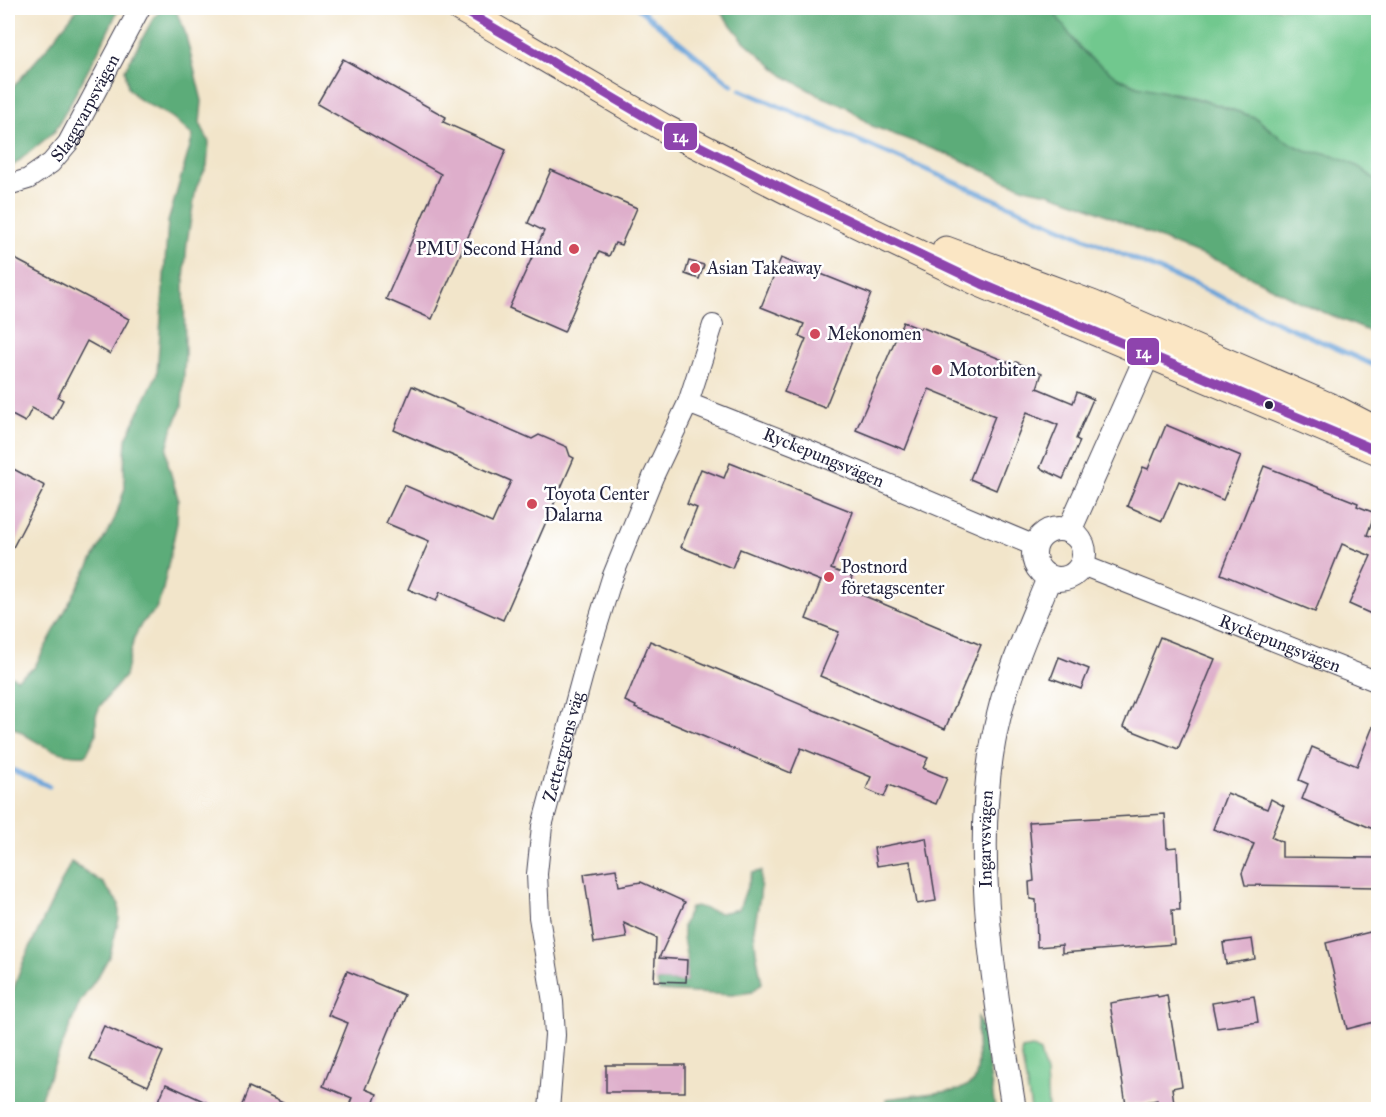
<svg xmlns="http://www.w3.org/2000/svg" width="1386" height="1117" font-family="'IM FELL Great Primer',serif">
  <rect width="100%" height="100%" fill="#fff"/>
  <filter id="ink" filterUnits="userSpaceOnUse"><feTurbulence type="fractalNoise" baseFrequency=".0167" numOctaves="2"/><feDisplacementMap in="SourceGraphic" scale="12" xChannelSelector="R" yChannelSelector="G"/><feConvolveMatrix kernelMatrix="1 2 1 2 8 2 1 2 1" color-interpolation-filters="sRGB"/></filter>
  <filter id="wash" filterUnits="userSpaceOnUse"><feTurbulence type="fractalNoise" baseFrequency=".008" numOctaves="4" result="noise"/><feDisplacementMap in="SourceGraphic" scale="24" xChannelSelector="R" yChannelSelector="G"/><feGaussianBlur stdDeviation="1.35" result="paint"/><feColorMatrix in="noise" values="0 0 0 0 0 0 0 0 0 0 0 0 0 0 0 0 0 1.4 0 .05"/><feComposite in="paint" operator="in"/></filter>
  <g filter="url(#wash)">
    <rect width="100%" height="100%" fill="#f2e5ca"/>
    <g fill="#71c88e" stroke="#4a7564" stroke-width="1.5">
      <path d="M 1051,8 L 1378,8 L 1378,182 C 1356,161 1336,161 1309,152 C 1299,148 1288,143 1280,138 C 1270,131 1262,120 1251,116 C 1230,109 1208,101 1186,95 C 1170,92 1152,91 1137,86 C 1098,73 1071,42 1051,8 Z"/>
      <polygon points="1032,1047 1040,1052 1046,1074 1048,1109 1031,1109 1021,1053 1022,1049"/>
    </g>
    <g fill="#5cac79" stroke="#3f675a" stroke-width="1.5">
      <polygon points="78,8 119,8 100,48 55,131 8,170 8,93 46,49"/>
      <path d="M 164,8 L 176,11 L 185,32 L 202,101 L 200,123 L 209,142 L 207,166 L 196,188 L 187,242 L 184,280 L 185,354 L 182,406 L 171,433 L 167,450 L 168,464 L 178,498 L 177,523 L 162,594 L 155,611 L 142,623 L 134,638 L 125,676 L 100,706 L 96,716 L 96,735 L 86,755 C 56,758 32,739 8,724 L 8,674 L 17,679 L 34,668 L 115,518 L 125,488 L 124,468 L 126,439 L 157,374 L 168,222 L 193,136 L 173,118 L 138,99 L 128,88 L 125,70 L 154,17 Z"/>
      <polygon points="717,8 1051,8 1077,45 1089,57 1119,78 1137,86 1198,99 1254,117 1280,137 1294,145 1309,152 1325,153 1343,160 1359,167 1378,182 1378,335 1302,303 1224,263 1179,247 1084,205 1049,193 1028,189 1004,180 957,158 872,126 845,106 818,95 784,76 744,41"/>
      <polygon points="71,862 103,883 119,904 119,919 110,955 100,973 80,1002 36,1109 8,1109 8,1004 24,960"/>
      <polygon points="761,871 760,896 754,929 756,952 762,983 752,992 732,995 659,991 657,981 686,982 687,960 683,938 683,926 690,908 696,906 720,913 739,909 752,873"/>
      <path d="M 978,1017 L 983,1029 L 995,1109 L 966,1109 L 924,1101 L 891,1105 L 886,1104 L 886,1099 L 959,1090 L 974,1082 C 982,1063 974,1038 978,1017 Z"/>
    </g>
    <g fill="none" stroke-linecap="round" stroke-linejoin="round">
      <g stroke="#68a2d8" stroke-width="5">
        <polyline points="638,8 732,85"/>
        <polyline points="741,90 1210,292 1378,367"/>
        <polyline points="8,768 49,786"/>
      </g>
    </g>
    <g id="blocks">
      <g fill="#deaecb">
        <polygon points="343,59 446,117 443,122 506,150 432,319 386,299 441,174 317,104"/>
        <polygon points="551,170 637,208 621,245 615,243 609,256 599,252 564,332 509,308 544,231 528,223"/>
        <polygon points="781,258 871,294 825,408 784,392 806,339 799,336 804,324 761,307"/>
        <polygon points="15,259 129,319 110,354 87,341 58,397 63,400 53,419 32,408 25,422 8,413 8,275"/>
        <polygon points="689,261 704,265 699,279 685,274"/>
        <polygon points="903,322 920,329 921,327 1015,365 1016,362 1042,373 1037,388 1073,403 1077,392 1093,399 1076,439 1080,441 1063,479 1040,468 1058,425 1027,412 996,490 970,479 995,416 929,389 905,450 856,430"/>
        <polygon points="412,386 532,439 539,435 567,447 570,456 574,458 503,620 440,592 436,601 408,589 429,541 386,523 404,485 492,523 511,481 394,430"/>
        <polygon points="1166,425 1241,456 1223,500 1179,481 1162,521 1127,506 1143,467 1148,469"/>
        <polygon points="730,463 853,512 831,569 852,577 848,589 981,645 945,729 820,676 839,632 806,619 821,581 740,549 732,568 681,547 697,508 687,504 701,469 724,478"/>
        <polygon points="8,466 45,486 8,557"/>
        <polygon points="1264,466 1358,503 1357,506 1375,513 1367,535 1378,538 1378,617 1349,604 1371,556 1342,544 1315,612 1221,574"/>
        <polygon points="1160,637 1215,659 1178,749 1123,727"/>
        <polygon points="650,641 928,758 923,768 947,778 936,804 889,785 884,797 866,789 871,777 801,748 791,773 635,708 636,706 625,701"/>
        <polygon points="1059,657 1089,669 1081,689 1051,678"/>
        <polygon points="1378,714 1378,831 1302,799 1308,784 1299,780 1312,747 1357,766"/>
        <polygon points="1227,793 1267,809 1271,799 1284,806 1271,837 1282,842 1282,857 1378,858 1378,887 1245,885 1242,873 1254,844 1213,829"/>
        <polygon points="1165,814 1167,848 1177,847 1180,910 1172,910 1174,944 1062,953 1062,945 1037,947 1036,900 1030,899 1029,882 1034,881 1029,822"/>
        <polygon points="926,838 936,901 917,904 910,861 877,866 874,848"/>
        <polygon points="616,869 619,886 641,882 685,902 659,958 687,960 686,982 654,981 656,938 624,923 627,938 594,943 584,874"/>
        <polygon points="1378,930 1378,1021 1347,1029 1326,943"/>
        <polygon points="1252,939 1255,959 1226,964 1223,943"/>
        <polygon points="347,971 404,995 365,1089 377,1094 371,1110 364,1110 350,1103 352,1098 323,1086 348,1023 328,1015"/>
        <polygon points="1157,995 1158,997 1167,995 1182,1086 1172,1088 1175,1110 1158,1110 1157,1100 1126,1105 1110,1003"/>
        <polygon points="1254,996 1258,1022 1217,1028 1212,1003"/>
        <polygon points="104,1026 163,1052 148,1086 89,1059"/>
        <rect x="606" y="1065" width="79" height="27"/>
        <polygon points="166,1084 223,1110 155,1110"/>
        <polygon points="249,1087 298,1110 240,1110"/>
      </g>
    </g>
  </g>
  <g filter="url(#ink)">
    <use href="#blocks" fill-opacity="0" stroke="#413f50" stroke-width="1.5"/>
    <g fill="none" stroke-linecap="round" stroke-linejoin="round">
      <defs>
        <g id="minor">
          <path id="s1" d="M 8,185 L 28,179 L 51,163 L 68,143 L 140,8"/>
          <path id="s2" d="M 713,325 L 688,403 L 805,449 L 1035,546"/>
          <path id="s3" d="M 1082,565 L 1378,682"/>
          <path id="s4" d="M 549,1110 L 555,1035 L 553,1002 L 539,917 L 537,874 L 542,826 L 589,652 L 612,578 L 653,477 L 688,403"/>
        </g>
        <g id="tertiary">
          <circle cx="1059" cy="554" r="25"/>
          <polyline points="1069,531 1156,336"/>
          <path id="s5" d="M 1014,1110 C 994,985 968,839 999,715 C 1010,668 1031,623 1049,578"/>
        </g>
        <g id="secondary">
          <polyline points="460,8 666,129 796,195 982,284 1378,451"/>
          <polyline points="946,250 1092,304 1335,409 1378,431"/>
        </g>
      </defs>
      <use href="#minor" stroke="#413f50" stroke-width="22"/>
      <use href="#tertiary" stroke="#413f50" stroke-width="26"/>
      <use href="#secondary" stroke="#413f50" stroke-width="29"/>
      <use href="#minor" stroke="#fff" stroke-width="20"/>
      <use href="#tertiary" stroke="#fff" stroke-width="24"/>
      <use href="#secondary" stroke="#fbe6c4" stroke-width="27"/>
      <defs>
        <polyline id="bus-1" points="460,8 666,129 796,195 982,284 1378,451"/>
      </defs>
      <use href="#bus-1" stroke="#fff" stroke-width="14"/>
      <use href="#bus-1" stroke="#8e44ad" stroke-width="9"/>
    </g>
  </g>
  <g fill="#d1495b" stroke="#fff" stroke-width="2">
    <circle cx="574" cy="249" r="6"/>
    <circle cx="695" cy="268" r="6"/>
    <circle cx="815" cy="334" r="6"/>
    <circle cx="937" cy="370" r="6"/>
    <circle cx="532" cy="504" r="6"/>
    <circle cx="829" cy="577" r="6"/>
  </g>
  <circle fill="#22223b" stroke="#fff" stroke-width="2" cx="1269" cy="405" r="5"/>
  <g text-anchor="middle" stroke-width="5" stroke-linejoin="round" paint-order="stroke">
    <g font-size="18" fill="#22223b" stroke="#fff">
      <text dy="6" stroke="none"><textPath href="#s1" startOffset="114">Slaggvarpsvägen</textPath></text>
      <text dy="6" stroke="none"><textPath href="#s2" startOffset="228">Ryckepungsvägen</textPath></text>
      <text dy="6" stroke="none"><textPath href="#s3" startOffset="213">Ryckepungsvägen</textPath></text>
      <text dy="6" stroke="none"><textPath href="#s4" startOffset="368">Zettergrens väg</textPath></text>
      <text dy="6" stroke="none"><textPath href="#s5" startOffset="273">Ingarvsvägen</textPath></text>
    </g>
    <g font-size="18" fill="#22223b" stroke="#fff" text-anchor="start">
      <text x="562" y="255" text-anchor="end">PMU Second Hand</text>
      <text x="707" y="274">Asian Takeaway</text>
      <text x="827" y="340">Mekonomen</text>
      <text x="949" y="376">Motorbiten</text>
      <text x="544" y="500">Toyota Center<tspan x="544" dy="21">Dalarna</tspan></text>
      <text x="841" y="573">Postnord<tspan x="841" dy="21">företagscenter</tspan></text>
    </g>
  </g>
  <g stroke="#fff" stroke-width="2">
    <rect x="663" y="122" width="35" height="29" rx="6" fill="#8e44ad"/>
    <rect x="1126" y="337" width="34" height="29" rx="6" fill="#8e44ad"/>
  </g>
  <g font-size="16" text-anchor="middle" font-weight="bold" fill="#fff">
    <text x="680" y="142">14</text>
    <text x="1143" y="358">14</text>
  </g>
  <rect width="1386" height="1117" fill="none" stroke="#fff" stroke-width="30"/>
</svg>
